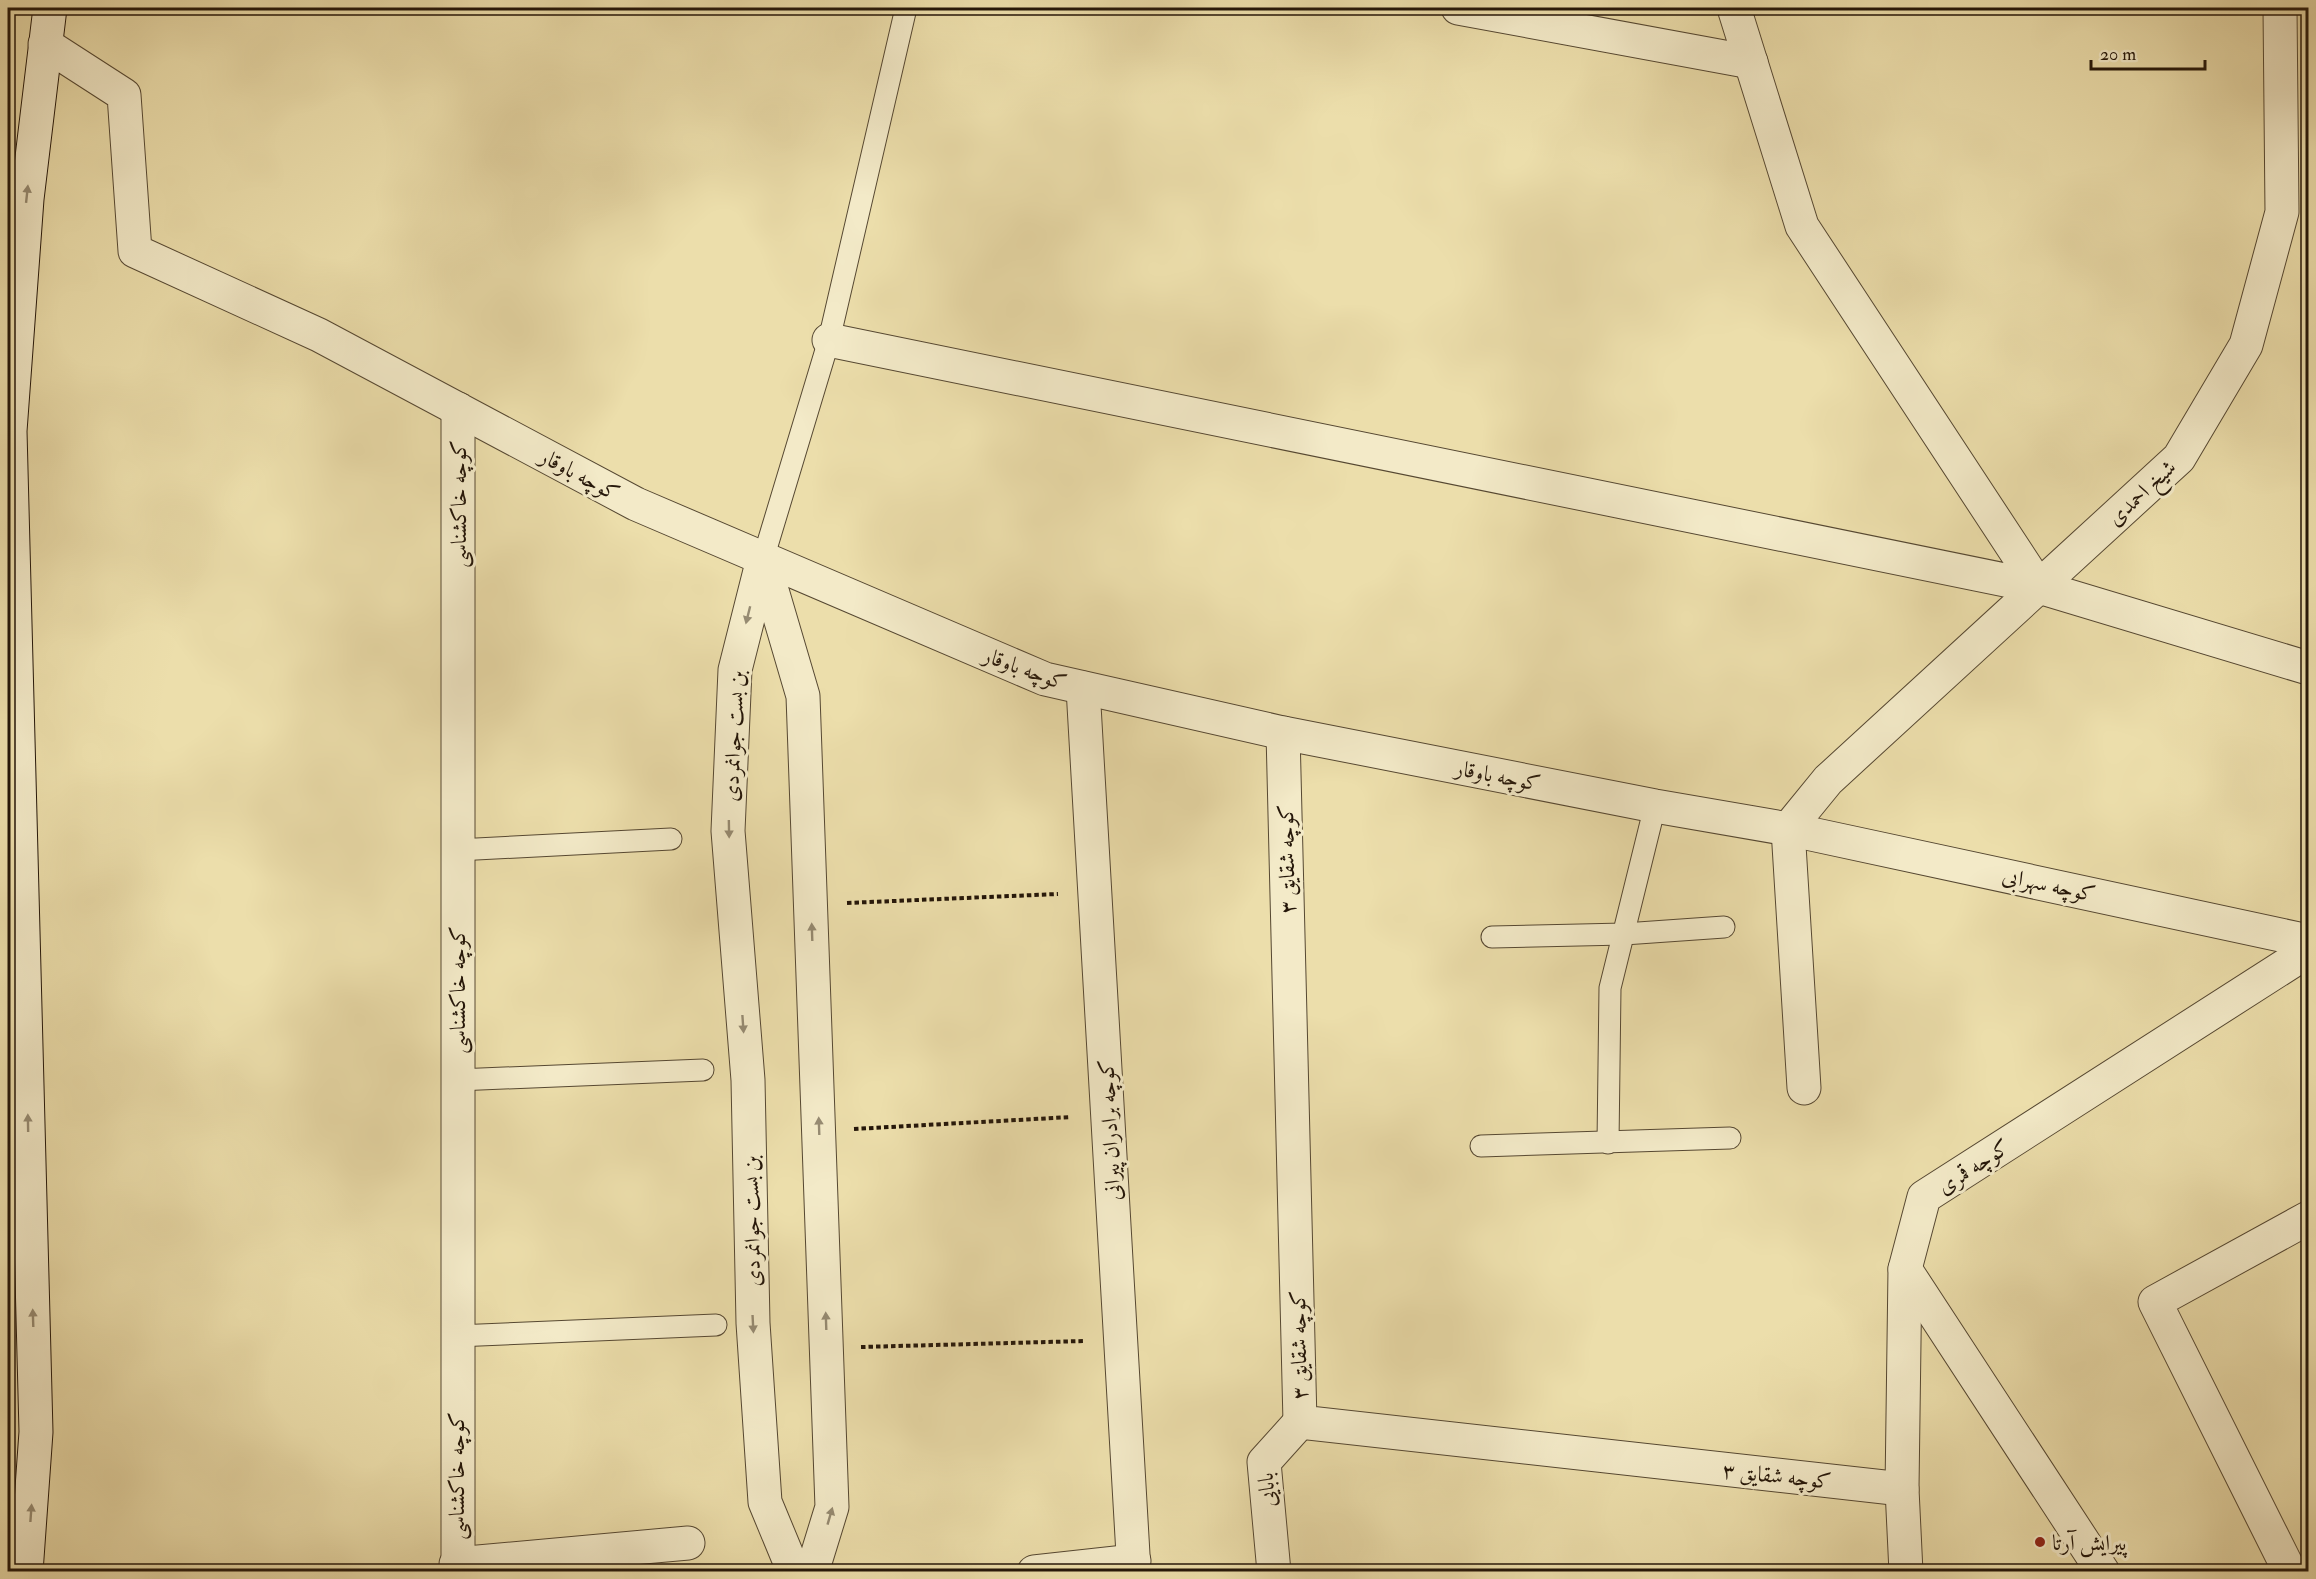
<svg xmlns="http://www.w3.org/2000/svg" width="2316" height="1579" font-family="'IM FELL Double Pica',Amiri,serif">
  <rect width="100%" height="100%" fill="#ecdeab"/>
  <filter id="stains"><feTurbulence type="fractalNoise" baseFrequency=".00333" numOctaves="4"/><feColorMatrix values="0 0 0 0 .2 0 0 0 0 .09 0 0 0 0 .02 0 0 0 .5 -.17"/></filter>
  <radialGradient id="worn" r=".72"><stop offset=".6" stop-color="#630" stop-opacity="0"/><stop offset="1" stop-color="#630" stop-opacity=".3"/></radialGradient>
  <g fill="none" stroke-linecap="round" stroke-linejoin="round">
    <defs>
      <g id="service">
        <polyline points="763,559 829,340 906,8"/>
        <polyline points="457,850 671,839"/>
        <polyline points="1492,937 1624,934 1724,927"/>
        <polyline points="457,1080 703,1070"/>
        <polyline points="1608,1143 1610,988 1655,806"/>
        <polyline points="1481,1146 1730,1138"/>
        <polyline points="456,1336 716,1325"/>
      </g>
      <g id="minor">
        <polyline points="1458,8 1751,62"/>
        <polyline points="45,44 124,95 135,251 319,335 636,504 1045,679 1283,733 1655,806 1788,829 2308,941"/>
        <polyline points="829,340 2039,587 1802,226 1734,8"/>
        <polyline points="763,559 735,670 728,831 748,1080 753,1323 765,1502 794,1572"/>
        <polyline points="763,560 803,696 832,1507 812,1572"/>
        <polyline points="2039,587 2308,668"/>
        <polyline points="1083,688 1134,1572"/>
        <polyline points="1283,733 1300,1422 1902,1489"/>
        <polyline points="1788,829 1828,780 2179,458 2246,345 2282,212 2280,8"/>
        <polyline points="1788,829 1804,1088"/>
        <polyline points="1905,1269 2103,1572"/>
        <polyline points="456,1564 688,1543"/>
        <polyline points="458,1572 458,409"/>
        <polyline points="1034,1572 1134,1561"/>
        <polyline points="1274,1572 1264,1462 1300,1422"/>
        <polyline points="1906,1572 1902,1489 1905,1269 1924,1197 2308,951"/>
        <polyline points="2290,1572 2155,1302 2308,1218"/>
      </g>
      <polyline id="secondary" points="26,1572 36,1432 10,431 27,199 50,8"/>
    </defs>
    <use href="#service" stroke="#564832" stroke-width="23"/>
    <use href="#minor" stroke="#564832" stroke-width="35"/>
    <use href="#secondary" stroke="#241609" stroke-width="35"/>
    <g stroke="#241609" stroke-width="4" stroke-dasharray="4.5 3" stroke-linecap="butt">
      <polyline points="847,903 1058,894"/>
      <polyline points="854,1129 1071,1117"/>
      <polyline points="861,1347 1084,1341"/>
    </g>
    <use href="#service" stroke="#f3eac8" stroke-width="21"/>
    <use href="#minor" stroke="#f3eac8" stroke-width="33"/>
    <use href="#secondary" stroke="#f3eac8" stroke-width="33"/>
  </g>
  <defs><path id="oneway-solid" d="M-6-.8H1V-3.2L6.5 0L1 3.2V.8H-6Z" transform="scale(1.5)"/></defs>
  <g fill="#968b72">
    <use href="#oneway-solid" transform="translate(27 194) rotate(-84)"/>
    <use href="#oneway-solid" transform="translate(748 615) rotate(104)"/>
    <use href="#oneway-solid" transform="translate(729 829) rotate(89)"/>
    <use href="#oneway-solid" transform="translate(812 932) rotate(-92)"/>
    <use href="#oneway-solid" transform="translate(743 1024) rotate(86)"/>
    <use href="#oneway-solid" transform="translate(28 1123) rotate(-91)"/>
    <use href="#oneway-solid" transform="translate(819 1126) rotate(-92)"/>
    <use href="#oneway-solid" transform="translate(33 1318) rotate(-92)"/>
    <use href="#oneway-solid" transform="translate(826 1321) rotate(-92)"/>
    <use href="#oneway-solid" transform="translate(753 1324) rotate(87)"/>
    <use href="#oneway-solid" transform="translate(31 1513) rotate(-86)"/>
    <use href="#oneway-solid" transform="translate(830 1516) rotate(-74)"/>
  </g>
  <circle fill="#8f2418" stroke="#f3eac8" stroke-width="2" cx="2040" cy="1542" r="6"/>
  <g text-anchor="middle" stroke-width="6" stroke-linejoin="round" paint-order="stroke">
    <g font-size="22" fill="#241609" stroke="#f3eac8">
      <text transform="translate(580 474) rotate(28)" y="8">کوچه باوقار</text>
      <text transform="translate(2141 492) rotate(-43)" y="8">شیخ احمدی</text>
      <text transform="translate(458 504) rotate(-90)" y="8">کوچه خاکشناسی</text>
      <text transform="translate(1025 668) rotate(20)" y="8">کوچه باوقار</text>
      <text transform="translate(733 736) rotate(-87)" y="8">بن بست جوانمردی</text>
      <text transform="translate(1498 775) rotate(11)" y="8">کوچه باوقار</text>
      <text transform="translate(1286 859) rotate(-91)" y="8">کوچه شقایق ۳</text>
      <text transform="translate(2049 884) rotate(12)" y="8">کوچه سهرابی</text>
      <text transform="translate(457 990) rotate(-90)" y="8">کوچه خاکشناسی</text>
      <text transform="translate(1109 1130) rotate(-93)" y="8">کوچه برادران پیرانی</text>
      <text transform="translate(1973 1166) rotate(-33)" y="8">کوچه قمری</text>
      <text transform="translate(751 1221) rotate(-91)" y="8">بن بست جوانمردی</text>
      <text transform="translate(1298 1345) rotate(-91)" y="8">کوچه شقایق ۳</text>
      <text transform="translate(1777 1475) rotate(6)" y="8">کوچه شقایق ۳</text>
      <text transform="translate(456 1476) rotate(-90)" y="8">کوچه خاکشناسی</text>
      <text transform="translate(1266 1490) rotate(-95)" y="8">بابایی</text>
    </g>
    <g font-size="22" fill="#241609" stroke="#f3eac8" text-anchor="start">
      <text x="2052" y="1550">پیرایش آرتا</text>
    </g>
  </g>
  <rect width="2316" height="1579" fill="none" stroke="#ecdeab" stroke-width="30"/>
  <rect x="9" y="9" width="2298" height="1561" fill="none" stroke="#241609" stroke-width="3"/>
  <rect x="15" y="15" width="2286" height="1549" fill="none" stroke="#241609" stroke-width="1.5"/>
  <path d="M2091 60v9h114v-9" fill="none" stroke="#241609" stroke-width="3"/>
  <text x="2100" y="60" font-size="18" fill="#241609" stroke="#f3eac8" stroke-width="4.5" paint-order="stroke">20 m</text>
  <rect width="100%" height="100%" filter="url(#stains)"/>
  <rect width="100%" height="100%" fill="url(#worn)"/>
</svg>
